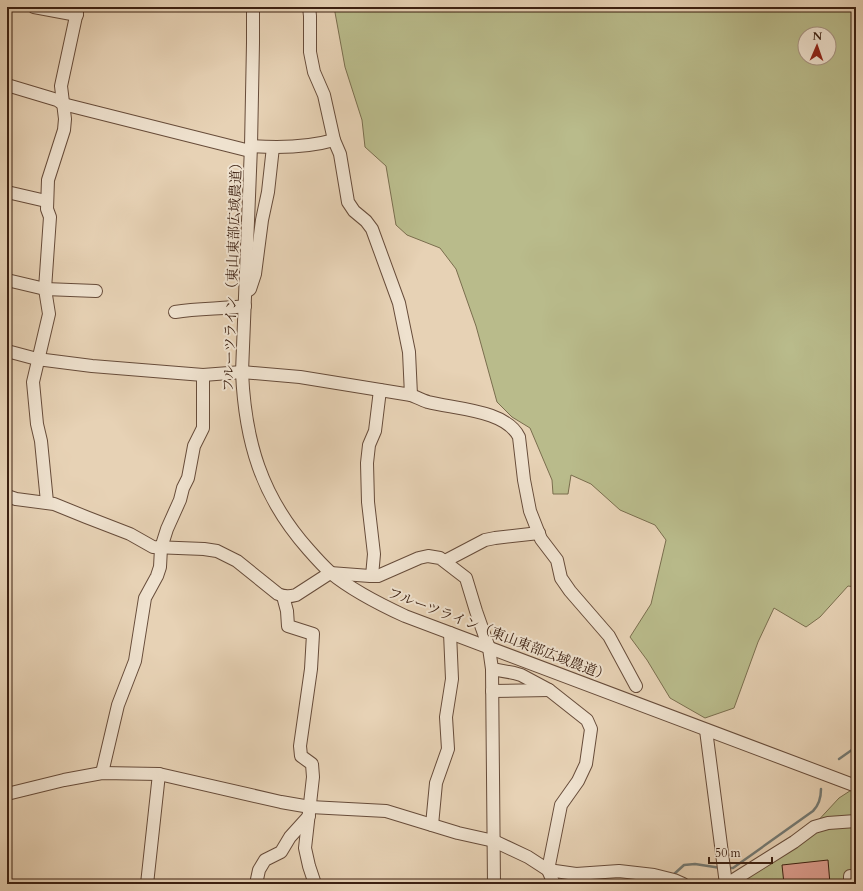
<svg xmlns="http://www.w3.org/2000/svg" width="863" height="891" font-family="Cardo,'Noto Serif JP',serif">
  <rect width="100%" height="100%" fill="#e7d2b5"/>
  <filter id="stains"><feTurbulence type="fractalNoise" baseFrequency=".005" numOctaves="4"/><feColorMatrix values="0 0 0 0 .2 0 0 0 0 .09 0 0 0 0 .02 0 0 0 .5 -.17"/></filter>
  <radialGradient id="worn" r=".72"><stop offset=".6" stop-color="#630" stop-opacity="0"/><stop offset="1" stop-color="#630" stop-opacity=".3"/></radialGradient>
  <g fill="#b9bb8b" stroke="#7a6e4e" fill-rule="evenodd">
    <path d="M 334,7 L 856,7 L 856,587 L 848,586 L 820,617 L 806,627 L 774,608 L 758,642 L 734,708 L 705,718 L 670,698 L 647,660 L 630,637 L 651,604 L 666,540 L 655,525 L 620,510 L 591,484 L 571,475 L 568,494 L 553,494 L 552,480 L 530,428 L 512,417 L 497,402 L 476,326 L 456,269 L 440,248 L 407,235 L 396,225 L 386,166 L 365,147 L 362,120 L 345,67 ZM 805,34 L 829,34 L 829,58 L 805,58 Z"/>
    <polygon points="856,787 856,884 728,884 814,825 839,798"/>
  </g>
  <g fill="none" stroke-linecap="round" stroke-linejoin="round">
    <g stroke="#747a74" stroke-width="2.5">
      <polyline points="839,759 856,747"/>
      <path d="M 728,868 L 733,868 L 813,811 C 819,805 821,799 821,789"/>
      <polyline points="673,875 684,865 695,864 721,868"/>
    </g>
  </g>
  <polygon fill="#df9f91" stroke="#3c2011" points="828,860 830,884 784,884 782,865"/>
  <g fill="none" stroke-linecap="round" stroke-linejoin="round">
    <defs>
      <g id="minor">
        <polyline points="34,7 77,15"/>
        <path d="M 253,7 L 253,43 L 251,146 L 242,372 C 245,441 261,496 308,549 C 315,557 323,566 331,573 C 353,591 379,604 405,616 L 856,786"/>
        <polyline points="309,7 310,16 310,52 314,72 324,95 334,140"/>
        <polyline points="7,85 57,100 63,104 250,151"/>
        <polyline points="7,192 46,201"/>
        <polyline points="7,280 45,289 96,291"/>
        <polyline points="249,290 250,289 255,274 262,220 268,192 273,147"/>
        <path d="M 175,312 C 198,308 222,309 245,306"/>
        <path d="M 7,351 L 37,359 L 92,366 L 203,375 L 242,372 L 300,377 L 411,395 L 409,352 L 399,303 L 372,229 L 366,221 L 354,211 L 348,202 L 340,154 L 334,140 C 306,148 279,148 251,146"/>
        <path d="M 411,395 C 416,397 422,400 428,402 C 455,409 506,410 519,437 L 524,480 L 530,511 L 541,539 L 557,560 L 561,578 L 570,591 L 609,636 L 636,686"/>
        <path d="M 7,496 L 16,499 L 54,504 L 86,517 L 130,534 L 153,547 L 204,549 L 217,551 L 237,561 L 278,594 C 284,597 289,597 296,595 L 330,573 L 370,576 L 378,576 L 419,558 L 428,556 L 440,558 L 466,578 L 476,611 L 489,648 L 492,669 L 494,884"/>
        <polyline points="47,502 41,441 37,424 33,382 49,314 45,289 50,217 47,209 48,180 64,130 65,119 61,86 78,7"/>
        <polyline points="445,561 485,540 495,538 539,533"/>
        <polyline points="372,576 374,554 368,502 367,463 369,445 375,431 380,390"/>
        <polyline points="283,596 287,611 288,626 313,634 311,669 300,746 301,756 312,764 313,777 305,848 309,866 315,884"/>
        <polyline points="492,669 514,673 521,675 549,690 587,720 591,729 586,764 578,781 561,805 548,870 554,884"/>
        <polyline points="492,691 549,690"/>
        <polyline points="706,730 726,884"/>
        <polyline points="102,773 118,705 135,661 145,598 157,576 160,567 161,548 167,529 180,500 183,488 188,478 194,446 203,428 203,375"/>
        <polyline points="7,794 64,780 102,773 159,774 281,802 310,807 386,811 458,833 494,841 528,857 548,870 576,874 619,871 654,875 674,880 683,884"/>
        <polyline points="432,825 436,783 448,749 446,717 452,679 450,633"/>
        <polyline points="850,876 850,884"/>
        <polyline points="147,884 159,774"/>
        <polyline points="256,884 259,870 265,860 281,852 290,837 309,816"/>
        <polyline points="727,884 794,842 814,827 828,823 856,821"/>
      </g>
    </defs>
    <use href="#minor" stroke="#674c3a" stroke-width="14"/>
    <use href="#minor" stroke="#efe2cf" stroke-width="12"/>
  </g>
  <g text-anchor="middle" stroke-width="4" stroke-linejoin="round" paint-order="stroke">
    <g font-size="14" fill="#3c2011" stroke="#efe2cf">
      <text transform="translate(232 274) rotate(-88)" y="5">フルーツライン（東山東部広域農道）</text>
      <text transform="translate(499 634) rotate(21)" y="5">フルーツライン（東山東部広域農道）</text>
    </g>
  </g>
  <rect width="863" height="891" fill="none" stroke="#e7d2b5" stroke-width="24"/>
  <rect x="8" y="8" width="847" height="875" fill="none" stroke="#3c2011" stroke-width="2"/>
  <rect x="12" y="12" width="839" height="867" fill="none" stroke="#3c2011"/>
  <g transform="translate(817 46) rotate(2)"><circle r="19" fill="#efe2cf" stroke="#a79483"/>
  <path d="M0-3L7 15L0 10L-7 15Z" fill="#8f2418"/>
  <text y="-6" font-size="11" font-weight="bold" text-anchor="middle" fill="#3c2011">N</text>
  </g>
  <path d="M709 857v6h63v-6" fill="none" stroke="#3c2011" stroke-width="2"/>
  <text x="715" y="857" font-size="12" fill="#3c2011" stroke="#efe2cf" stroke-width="3" paint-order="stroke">50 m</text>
  <rect width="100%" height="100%" filter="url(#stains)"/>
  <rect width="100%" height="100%" fill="url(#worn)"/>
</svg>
